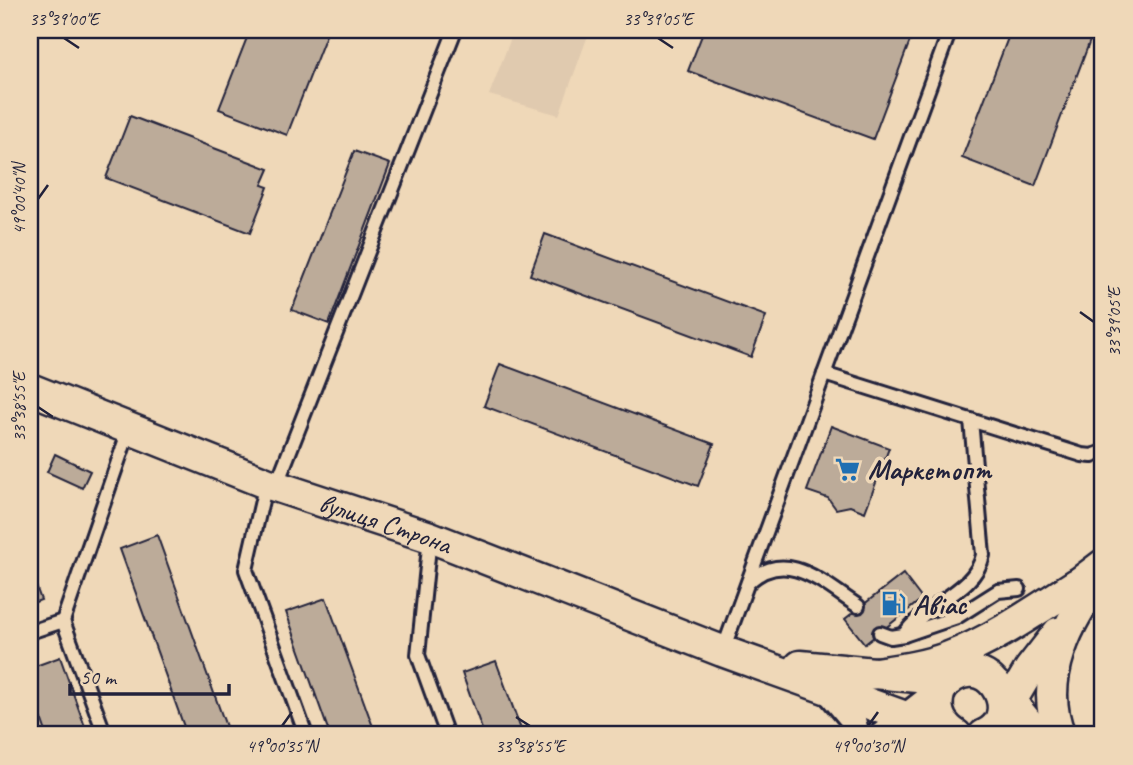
<svg xmlns="http://www.w3.org/2000/svg" width="1133" height="765" font-family="Caveat,sans-serif">
  <rect width="100%" height="100%" fill="#efd8b8"/>
  <filter id="ink" filterUnits="userSpaceOnUse"><feTurbulence type="fractalNoise" baseFrequency=".0143" numOctaves="2"/><feDisplacementMap in="SourceGraphic" scale="14" xChannelSelector="R" yChannelSelector="G"/><feConvolveMatrix kernelMatrix="1 2 1 2 8 2 1 2 1" color-interpolation-filters="sRGB"/></filter>
  <g filter="url(#ink)">
    <polygon fill="#e0caaf" points="514,30 590,30 559,115 489,95"/>
    <g fill="#bcab99" stroke="#22223b" stroke-width="2">
      <polygon points="250,30 328,30 287,135 219,109"/>
      <polygon points="704,30 914,30 873,139 688,71"/>
      <polygon points="1011,30 1094,30 1035,186 962,158"/>
      <polygon points="130,116 269,169 262,185 268,187 250,233 106,178"/>
      <polygon points="354,151 390,164 329,324 292,310"/>
      <polygon points="545,234 766,316 751,357 530,275"/>
      <polygon points="500,364 714,444 698,486 484,406"/>
      <polygon points="831,426 889,448 865,512 850,506 836,509 828,498 807,491"/>
      <polygon points="55,454 90,471 82,488 47,472"/>
      <polygon points="157,535 229,735 187,735 120,549"/>
      <polygon points="30,570 41,600 30,604"/>
      <polygon points="903,574 922,599 865,644 845,619"/>
      <polygon points="326,598 376,735 330,735 286,612"/>
      <polygon points="60,657 88,735 47,735 30,686 30,668"/>
      <polygon points="496,661 523,735 484,735 462,673"/>
    </g>
    <g fill="none" stroke-linecap="round" stroke-linejoin="round">
      <defs>
        <g id="service">
          <polyline points="824,374 1082,455 1092,456 1103,452"/>
          <polyline points="266,483 246,570 306,735"/>
          <polyline points="276,486 455,30"/>
          <polyline points="430,537 418,655 447,735"/>
          <path d="M 748,583 C 786,546 824,584 858,606"/>
          <polyline points="63,621 105,735"/>
          <polyline points="30,632 63,621 129,430"/>
          <polyline points="880,633 891,637 904,635 957,617 998,591 1019,589"/>
          <path d="M 904,635 C 924,604 975,592 983,555 L 971,420"/>
          <polyline points="723,650 950,30"/>
        </g>
        <g id="minor">
          <polyline points="827,689 853,720 857,735"/>
          <polyline points="882,735 942,688"/>
        </g>
        <g id="tertiary">
          <path id="s1" d="M 30,389 L 266,483 L 430,537 L 722,651 L 956,735"/>
          <polyline points="1062,596 1103,565"/>
          <polyline points="800,666 949,680"/>
          <path d="M 869,674 C 896,670 923,667 949,657 C 994,640 1036,610 1077,584"/>
          <polyline points="998,687 1038,735"/>
          <polyline points="1002,716 1030,669 1058,633"/>
          <path d="M 956,735 C 944,727 935,715 938,699 C 939,690 945,682 953,677 C 992,653 1025,718 984,735"/>
          <path d="M 1060,735 C 1037,680 1068,618 1103,576"/>
        </g>
      </defs>
      <use href="#service" stroke="#22223b" stroke-width="18"/>
      <use href="#minor" stroke="#22223b" stroke-width="30"/>
      <use href="#tertiary" stroke="#22223b" stroke-width="35"/>
      <use href="#service" stroke="#efd8b8" stroke-width="12"/>
      <use href="#minor" stroke="#efd8b8" stroke-width="24"/>
      <use href="#tertiary" stroke="#efd8b8" stroke-width="30"/>
    </g>
  </g>
  <path fill="none" stroke="#22223b" stroke-width="2.5" d="M 64,38 L 79,48M 658,38 L 673,48M 38,199 L 48,185M 1080,312 L 1094,322M 38,407 L 53,417M 516,717 L 530,726M 282,726 L 292,712M 868,726 L 878,712"/>
  <defs>
    <symbol id="supermarket-bare" viewBox="-9 -9 18 18"><path d="M-6-5.5h2.5l.6 2H6L4.5 2H-2.5L-4.4-4H-6ZM-1.5 3.2a1.3 1.3 0 1 0 .1 0ZM3 3.2a1.3 1.3 0 1 0 .1 0Z" fill="#1f6fb2" stroke="#efd8b8" stroke-width="2.5" paint-order="stroke"/></symbol>
    <symbol id="fuel-bare" viewBox="-9 -9 18 18"><path d="M-5.5-6h7V0h2V4h1.3V-2.5L3-4.5l.8-.8L6-3V5H2.5V1h-1V6h-7ZM-4.2-4.7v3.2H.2V-4.7Z" fill="#1f6fb2" stroke="#efd8b8" stroke-width="2.5" paint-order="stroke"/></symbol>
  </defs>
  <g fill-rule="evenodd">
    <use href="#supermarket-bare" x="830" y="452" width="35" height="35"/>
    <use href="#fuel-bare" x="876" y="586" width="35" height="35"/>
  </g>
  <g text-anchor="middle" stroke-width="7" stroke-linejoin="round" paint-order="stroke">
    <g font-size="28" font-weight="bold" fill="#22223b" stroke="#efd8b8" text-anchor="start">
      <text x="868" y="479">Маркетопт</text>
      <text x="913" y="614">Авіас</text>
    </g>
    <g font-size="28" fill="#22223b" stroke="#efd8b8">
      <text dy="10" stroke="none"><textPath href="#s1" startOffset="380">вулиця Строна</textPath></text>
    </g>
  </g>
  <rect width="1133" height="765" fill="none" stroke="#efd8b8" stroke-width="77"/>
  <path d="M70 684v10h159v-10" fill="none" stroke="#22223b" stroke-width="3.5"/>
  <text x="80" y="684" font-size="21" fill="#22223b" stroke="#efd8b8" stroke-width="5" paint-order="stroke">50 m</text>
  <rect x="38" y="38" width="1056" height="688" fill="none" stroke="#22223b" stroke-width="2.5"/>
  <g font-size="18" text-anchor="middle" fill="#22223b">
    <text x="64" y="25">33°39'00"E</text>
    <text x="658" y="25">33°39'05"E</text>
    <text transform="translate(19 199) rotate(-90)" y="6">49°00'40"N</text>
    <text transform="translate(1114 322) rotate(-90)" y="6">33°39'05"E</text>
    <text transform="translate(19 407) rotate(-90)" y="6">33°38'55"E</text>
    <text x="282" y="752">49°00'35"N</text>
    <text x="530" y="752">33°38'55"E</text>
    <text x="868" y="752">49°00'30"N</text>
  </g>
</svg>
